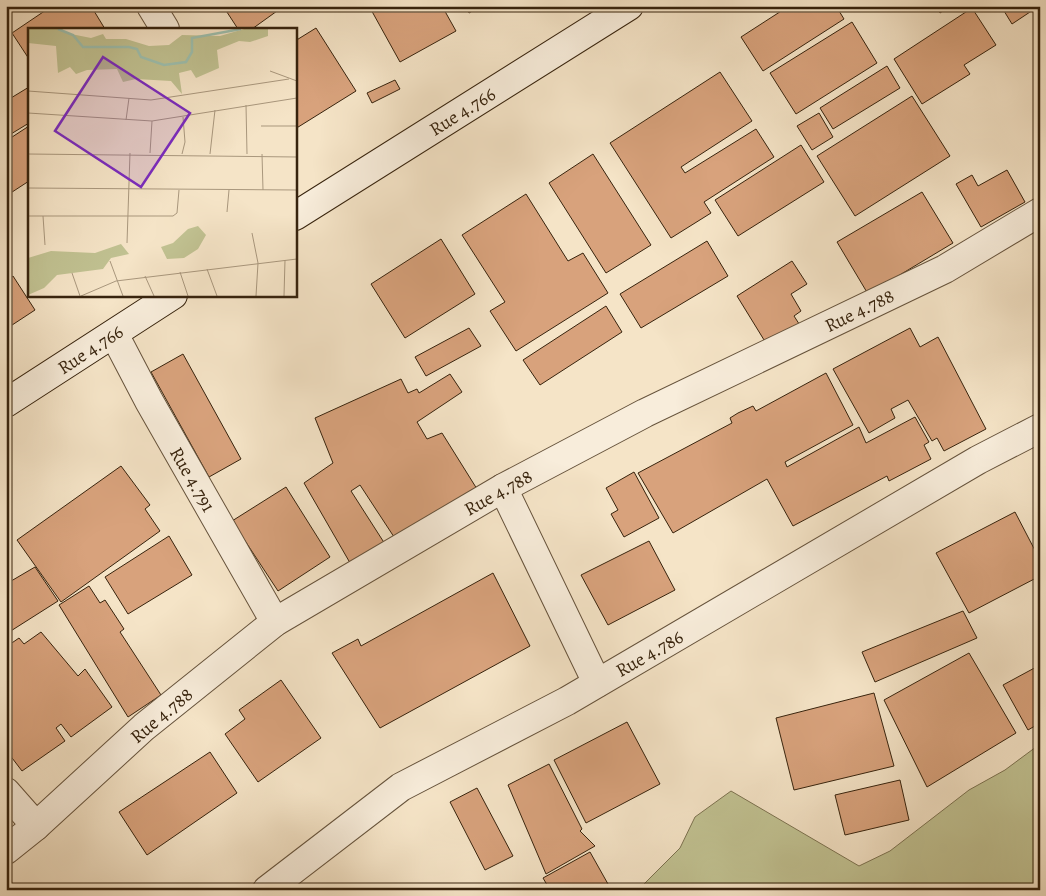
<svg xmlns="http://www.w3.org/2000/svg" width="1046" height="896" font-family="Alegreya,serif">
  <rect width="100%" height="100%" fill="#f5e4c7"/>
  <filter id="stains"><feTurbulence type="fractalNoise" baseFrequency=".004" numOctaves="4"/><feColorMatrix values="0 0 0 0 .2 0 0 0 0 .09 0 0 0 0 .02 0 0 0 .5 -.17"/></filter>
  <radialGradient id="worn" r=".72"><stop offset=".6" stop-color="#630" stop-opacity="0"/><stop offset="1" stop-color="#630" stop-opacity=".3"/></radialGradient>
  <polygon fill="#c1c292" stroke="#7c7250" points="1040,744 1040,890 636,890 643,885 680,848 695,817 731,791 859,866 890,851 969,790 1005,770"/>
  <g fill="#d8a27c" stroke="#37230d">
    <polygon points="52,6 91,6 105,29 29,29 29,59 12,33"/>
    <polygon points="223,6 284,6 252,29 238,29"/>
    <polygon points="369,6 442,6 456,31 400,62"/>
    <polygon points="465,6 481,6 469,13"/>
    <polygon points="789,6 836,6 844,19 763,71 741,37"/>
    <polygon points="935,6 950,6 940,13"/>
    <polygon points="1001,6 1039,6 1012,24"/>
    <polygon points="972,8 996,45 964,65 970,74 922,104 894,59"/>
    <polygon points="852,22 877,63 796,114 770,73"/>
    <polygon points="316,28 356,91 295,129 295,41"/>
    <polygon points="887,66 900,88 833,129 820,108"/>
    <polygon points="720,72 752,121 681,167 685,173 756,129 774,157 704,202 711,213 671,238 610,143"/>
    <polygon points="395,80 400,89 372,103 367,93"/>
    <polygon points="29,87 29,123 6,137 6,101"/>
    <polygon points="912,96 950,156 855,216 817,156"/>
    <polygon points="819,113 833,137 812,150 797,126"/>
    <polygon points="29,126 29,181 6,196 6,141"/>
    <polygon points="801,145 824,182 738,236 715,200"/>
    <polygon points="593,154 651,245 606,273 549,183"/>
    <polygon points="1007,170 1025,202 981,227 956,184 972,175 978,186"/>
    <polygon points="922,192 953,243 868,294 837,242"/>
    <polygon points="526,194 568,261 583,253 608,293 516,351 490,311 505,302 462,235"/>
    <polygon points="441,239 475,294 405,338 371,284"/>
    <polygon points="707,241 728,276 641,328 620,294"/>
    <polygon points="792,261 807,284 791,294 801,311 794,316 803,330 769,348 737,296"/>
    <polygon points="13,276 35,310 6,329 6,281"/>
    <polygon points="606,306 622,332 540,385 523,360"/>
    <polygon points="469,328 481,346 426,376 415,357"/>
    <polygon points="910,328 920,347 938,337 986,429 944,451 937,438 932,441 908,400 891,409 895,418 869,433 833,369"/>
    <polygon points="183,354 241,459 209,477 151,372"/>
    <polygon points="826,373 853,425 785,462 787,467 859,427 866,443 915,417 929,442 924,445 931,459 889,481 887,476 793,526 767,479 673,533 638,473 732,423 730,418 738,413 753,406 756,411"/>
    <polygon points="450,374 462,392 417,422 427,439 442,433 477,489 396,540 360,485 351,491 392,555 357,575 304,483 333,463 315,418 401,379 408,393 417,389 419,393"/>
    <polygon points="121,466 150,505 145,509 160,531 61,602 17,540"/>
    <polygon points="634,472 659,518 624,537 611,514 618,510 606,488"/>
    <polygon points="286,487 330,557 278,591 232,521"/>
    <polygon points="1015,512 1040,560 1040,576 969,613 936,553"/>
    <polygon points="169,536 192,575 128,614 105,577"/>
    <polygon points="649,541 675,590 608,625 581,575"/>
    <polygon points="35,567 58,601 6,634 6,584"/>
    <polygon points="493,573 530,646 380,728 332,653 358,639 361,646"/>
    <polygon points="89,586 100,603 105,600 124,629 120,632 161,695 128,717 59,605"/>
    <polygon points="963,611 977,638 875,682 862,652"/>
    <polygon points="41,632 78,676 85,669 112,707 71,737 61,724 56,728 65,741 22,771 6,750 6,647 19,638 24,644"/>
    <polygon points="969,653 1016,733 927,787 884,700"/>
    <polygon points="1040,665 1040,723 1028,730 1003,685"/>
    <polygon points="281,680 321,738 258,782 225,734 245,719 239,710"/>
    <polygon points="874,693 894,766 794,790 776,718"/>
    <polygon points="627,722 660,784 586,823 554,760"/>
    <polygon points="210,752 237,793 147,855 119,812"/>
    <polygon points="549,764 582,829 580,831 595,846 546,874 508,785"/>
    <polygon points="900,780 909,820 845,835 835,795"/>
    <polygon points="477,788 513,856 485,870 450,802"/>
    <polygon points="590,852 608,884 597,890 550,890 543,878"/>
  </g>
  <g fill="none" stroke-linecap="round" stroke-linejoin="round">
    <defs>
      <g id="street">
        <polyline points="151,6 165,29"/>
        <polyline points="114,334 149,401 275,622"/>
        <polyline points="503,488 597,683"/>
        <polyline points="6,792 36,826"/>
        <polyline points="6,850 36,826 144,727 275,622 503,488 645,413 945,269 1040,212"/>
        <polyline points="267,890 401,787 567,701 978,460 1040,428"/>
      </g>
      <g id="secondary">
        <polyline points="295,216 629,6"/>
        <polyline points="6,403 173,295"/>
      </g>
    </defs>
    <use href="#street" stroke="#66533c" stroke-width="30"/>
    <use href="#secondary" stroke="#37230d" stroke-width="30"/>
    <use href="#street" stroke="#f8eddb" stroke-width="28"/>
    <use href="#secondary" stroke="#f8eddb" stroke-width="28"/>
  </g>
  <g text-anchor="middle" stroke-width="5" stroke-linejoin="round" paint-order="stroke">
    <g font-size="19" fill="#37230d" stroke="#f8eddb">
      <text transform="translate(462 111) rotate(-32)" y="7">Rue 4.766</text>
      <text transform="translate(859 310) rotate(-26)" y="7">Rue 4.788</text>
      <text transform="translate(90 349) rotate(-33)" y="7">Rue 4.766</text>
      <text transform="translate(193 479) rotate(60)" y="7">Rue 4.791</text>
      <text transform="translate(498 492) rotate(-29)" y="7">Rue 4.788</text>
      <text transform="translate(649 653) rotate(-30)" y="7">Rue 4.786</text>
      <text transform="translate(161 715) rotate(-40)" y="7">Rue 4.788</text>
    </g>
  </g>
  <g transform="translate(28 28)">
    <rect width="269" height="269" fill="#f5e4c7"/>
    <path d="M 0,1 L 34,1 L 38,5 L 63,10 L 75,6 L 78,11 L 98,11 L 121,18 L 141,17 L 154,7 L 192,8 L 216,1 L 240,1 L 240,8 L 222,14 L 211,13 L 189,22 L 191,40 L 168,50 L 163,42 L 151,45 L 154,66 L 143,53 L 108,51 L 95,54 L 89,41 L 59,42 L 48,46 L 42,39 L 30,45 L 28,18 L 0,15 ZM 170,198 L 178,207 L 170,221 L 156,230 L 139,231 L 133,219 L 145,215 L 160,201 ZM 93,216 L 101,226 L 83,230 L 75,241 L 29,247 L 16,260 L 0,267 L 0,230 L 23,223 L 67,225 Z" fill="#c1c292"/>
    <path fill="none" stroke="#9dbfae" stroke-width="2.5" d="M 30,1 L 45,7 L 55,19 L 101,19 L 109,21 L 113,29 L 136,37 L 158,34 L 164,24 L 164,10 L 213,1"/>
    <path fill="none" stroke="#a9977d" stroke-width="1" d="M 242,43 L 269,53M 0,63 L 123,72 L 261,51M 218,77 L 219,126M 0,85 L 124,93 L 269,70M 98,92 L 101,70M 233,98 L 269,98M 122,125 L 124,93M 0,126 L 269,129M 154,126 L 157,114 L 155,89M 182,126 L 187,82M 234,126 L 235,162M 0,160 L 269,162M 199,184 L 201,162M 0,188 L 145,188 L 149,185 L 151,162M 15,188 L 17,217M 224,205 L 230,235 L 228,268M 99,215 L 102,125M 82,233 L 95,268M 179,241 L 189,268M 152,244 L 160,268M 44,245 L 52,268M 117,248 L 126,268M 53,268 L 88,253 L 269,231M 256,268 L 257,232"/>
    <path fill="#7b2cbf" fill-opacity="0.15" stroke="#7b2cbf" stroke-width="2.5" d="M 75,29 L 162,85 L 113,159 L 27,103 Z"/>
    <rect width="269" height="269" fill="none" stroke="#37230d" stroke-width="2.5"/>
  </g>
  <rect width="1046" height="896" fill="none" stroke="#f5e4c7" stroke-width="25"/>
  <rect x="8" y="8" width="1031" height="881" fill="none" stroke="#37230d" stroke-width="2.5"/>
  <rect x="12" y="12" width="1021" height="871" fill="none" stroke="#37230d"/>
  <rect width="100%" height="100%" filter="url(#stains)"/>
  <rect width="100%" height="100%" fill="url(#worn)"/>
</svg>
